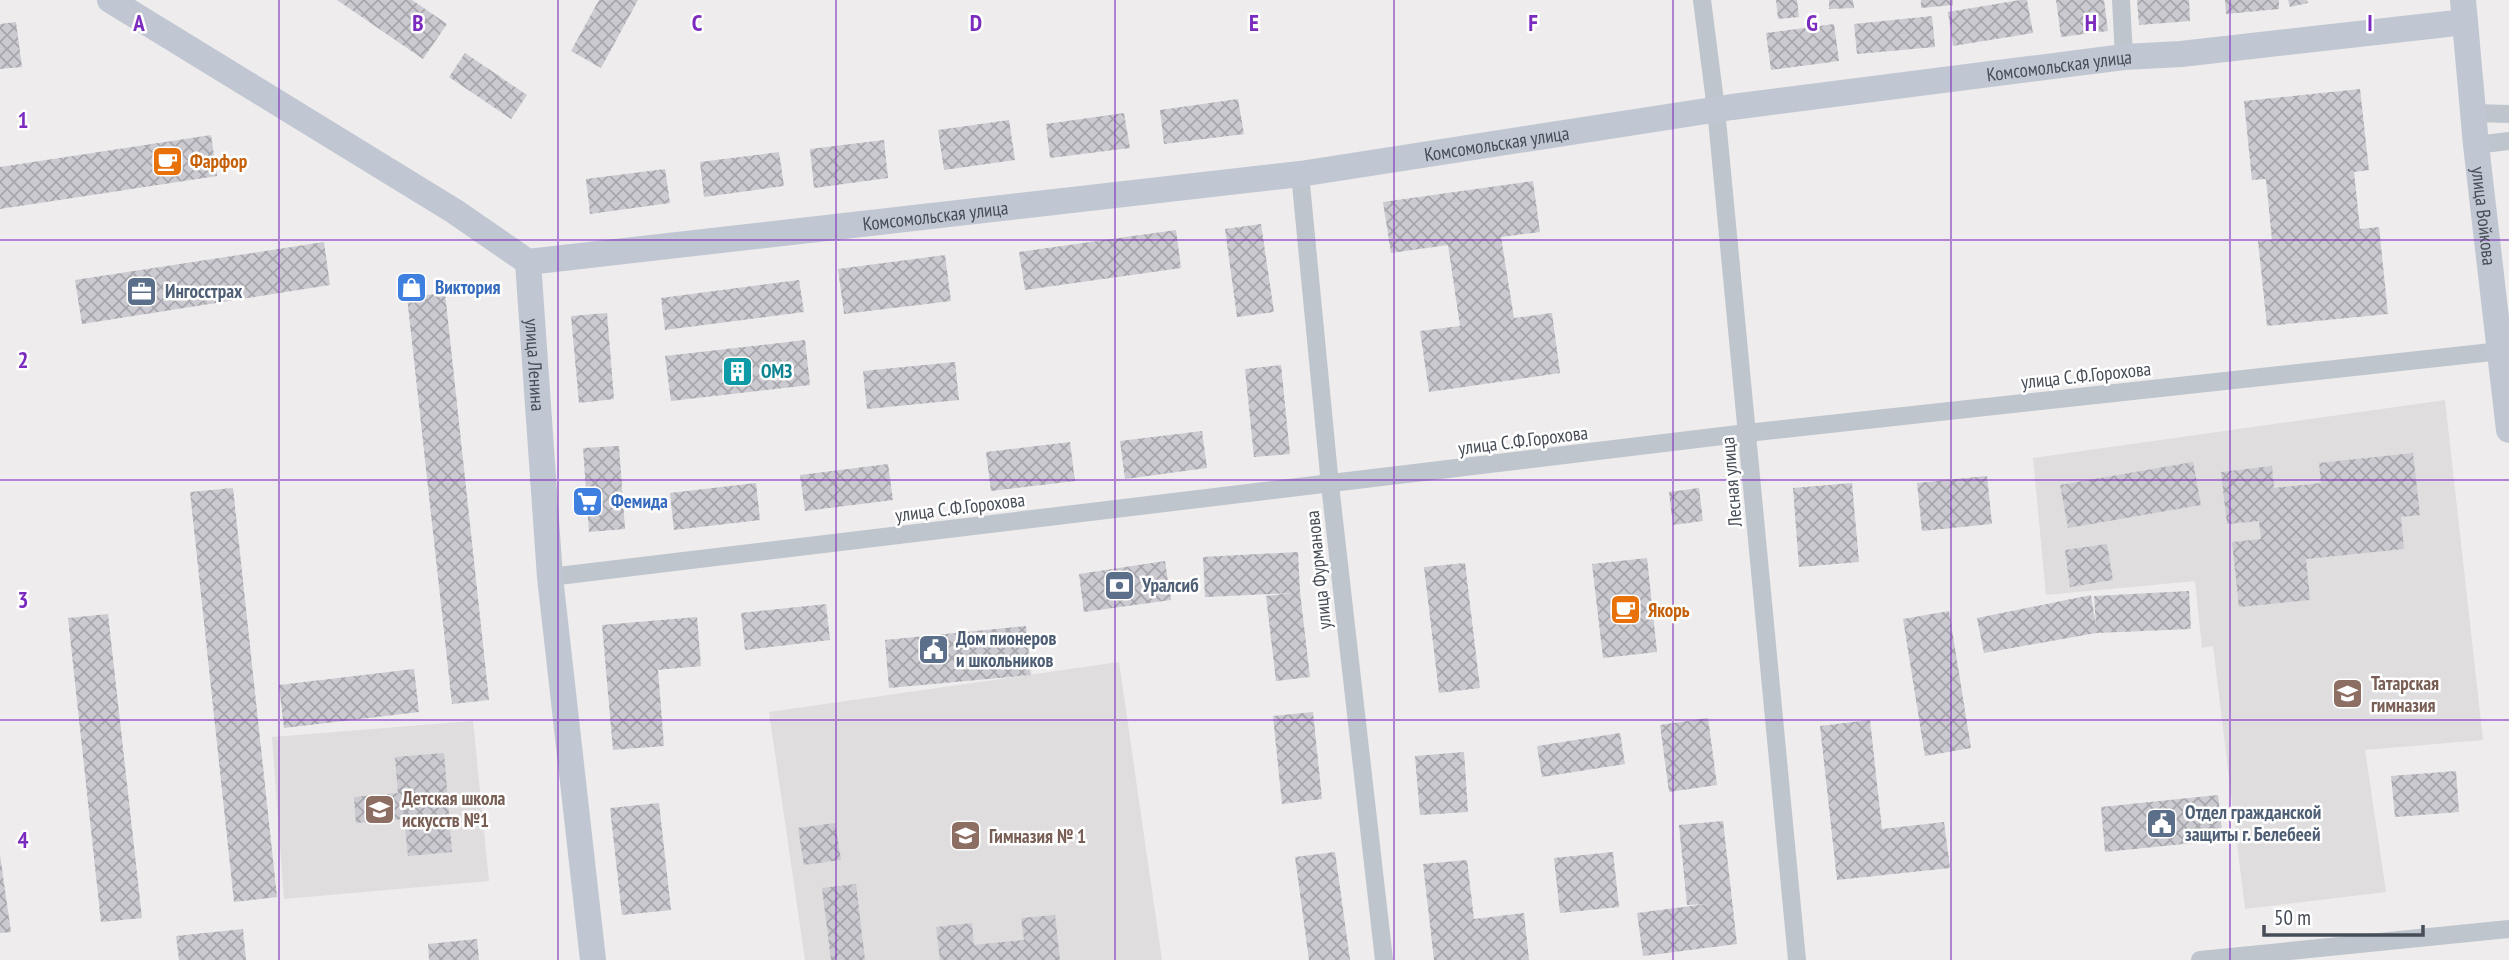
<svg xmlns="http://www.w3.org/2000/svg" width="2509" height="960" font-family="'PT Sans Narrow',sans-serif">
  <defs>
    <pattern id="building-cross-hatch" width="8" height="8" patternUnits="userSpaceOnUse" patternTransform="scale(1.75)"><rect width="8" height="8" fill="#cacad0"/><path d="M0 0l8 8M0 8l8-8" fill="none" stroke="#a6a6ac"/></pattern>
  </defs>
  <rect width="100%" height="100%" fill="#eeecec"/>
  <g fill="#dfdddd">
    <polygon points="2445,400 2483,740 2365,750 2386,892 2245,909 2213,646 2202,648 2195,581 2046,595 2033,458"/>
    <polygon points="1119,662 1162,960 805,960 769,712"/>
    <polygon points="473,721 489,881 284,899 272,737"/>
  </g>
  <g fill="url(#building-cross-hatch)">
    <polygon points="337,0 412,0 447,24 423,59"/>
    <polygon points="599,0 638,0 601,68 571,51"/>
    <polygon points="1776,0 1797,0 1799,17 1778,19"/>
    <polygon points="1829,0 1853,0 1854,8 1829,9"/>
    <polygon points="1921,0 1953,0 1953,5 1921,8"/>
    <polygon points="2020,0 2027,0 2033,33 1953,46 1948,12"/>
    <polygon points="2056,0 2104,0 2108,31 2061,37"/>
    <polygon points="2137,0 2189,0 2190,21 2139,25"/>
    <polygon points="2225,0 2279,0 2279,9 2226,14"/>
    <polygon points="2288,0 2307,0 2308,3 2290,7"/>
    <polygon points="1932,16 1935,47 1857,54 1854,24"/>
    <polygon points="16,22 22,67 0,69 0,24"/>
    <polygon points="1834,24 1839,61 1771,70 1766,33"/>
    <polygon points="465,53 527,95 511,119 449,77"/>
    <polygon points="2360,89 2369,170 2354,172 2360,229 2379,227 2388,314 2267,326 2258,241 2272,240 2266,179 2252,180 2244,101"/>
    <polygon points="1238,99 1244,134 1164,144 1160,110"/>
    <polygon points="1124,113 1130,148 1050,158 1046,124"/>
    <polygon points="1009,120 1015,160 944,170 938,130"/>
    <polygon points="211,135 217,176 0,209 0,167"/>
    <polygon points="884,140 888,178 814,188 810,149"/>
    <polygon points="779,152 784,186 704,197 700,162"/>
    <polygon points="665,169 670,203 590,214 586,179"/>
    <polygon points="1533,181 1540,232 1501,237 1514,318 1552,313 1560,373 1429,392 1420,331 1460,326 1448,245 1391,253 1383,202"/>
    <polygon points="1261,224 1274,312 1237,317 1225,229"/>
    <polygon points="1176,230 1181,268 1025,290 1019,252"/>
    <polygon points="324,242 330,285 82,324 75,280"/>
    <polygon points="945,255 951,301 844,314 838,269"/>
    <polygon points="799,280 804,312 665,330 661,298"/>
    <polygon points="445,293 489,700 452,704 407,297"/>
    <polygon points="607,313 614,399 579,403 571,316"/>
    <polygon points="805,340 810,385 671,401 665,356"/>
    <polygon points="955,362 959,400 867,409 863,371"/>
    <polygon points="1281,365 1290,454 1254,457 1245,369"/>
    <polygon points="1202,431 1207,468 1125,479 1120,441"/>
    <polygon points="1070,442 1075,481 991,491 986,452"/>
    <polygon points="619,446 625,529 589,532 583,448"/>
    <polygon points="2413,453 2420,515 2401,517 2404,549 2306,559 2310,600 2239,607 2232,542 2261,539 2259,521 2227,524 2221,472 2272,466 2274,488 2321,483 2319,463"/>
    <polygon points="2193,462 2201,505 2068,528 2060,485"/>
    <polygon points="888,464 893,500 805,511 800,475"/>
    <polygon points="1987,476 1992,524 1922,531 1917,483"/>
    <polygon points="756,483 760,520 674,530 670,493"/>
    <polygon points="1852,483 1859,562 1799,567 1793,488"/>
    <polygon points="233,488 277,897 234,902 190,492"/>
    <polygon points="1699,488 1703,521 1673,525 1669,492"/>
    <polygon points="2107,544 2113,580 2070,587 2065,550"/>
    <polygon points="1298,552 1300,592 1310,677 1276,681 1266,596 1291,593 1205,597 1203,557"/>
    <polygon points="1647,558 1657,652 1603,658 1592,564"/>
    <polygon points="1165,561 1171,600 1084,612 1079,574"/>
    <polygon points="1465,563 1480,688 1439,693 1424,567"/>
    <polygon points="2189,591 2191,629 2096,633 1984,653 1977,618 2091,595 2096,626 2094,596"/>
    <polygon points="826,604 830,640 745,650 741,613"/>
    <polygon points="1949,611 1971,748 1925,756 1903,619"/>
    <polygon points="108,614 142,918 101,922 68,618"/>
    <polygon points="697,617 701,666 658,670 664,746 613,750 602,625"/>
    <polygon points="1026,626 1031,675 889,688 885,640"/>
    <polygon points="414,669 419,712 284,728 279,685"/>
    <polygon points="1313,712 1322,799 1282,804 1273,716"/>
    <polygon points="1708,718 1717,785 1669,792 1660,725"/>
    <polygon points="1870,720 1882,829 1944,822 1950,868 1837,880 1820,726"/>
    <polygon points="1620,733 1625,764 1542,777 1537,746"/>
    <polygon points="1464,752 1468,812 1420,815 1415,756"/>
    <polygon points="444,753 452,852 408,856 404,819 356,823 354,797 398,793 395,757"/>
    <polygon points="2456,771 2459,812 2395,817 2391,776"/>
    <polygon points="2218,795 2223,840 2105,852 2101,807"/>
    <polygon points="659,803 671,910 622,915 610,808"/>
    <polygon points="1723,821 1737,944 1643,956 1637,913 1707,904 1687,905 1679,825"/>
    <polygon points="835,823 841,860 804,865 798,828"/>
    <polygon points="1335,852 1350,960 1309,960 1295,857"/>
    <polygon points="1613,852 1619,907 1560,913 1554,858"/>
    <polygon points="0,855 11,932 0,933"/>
    <polygon points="1467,860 1474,919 1524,913 1529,960 1434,960 1423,864"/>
    <polygon points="856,884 865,960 831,960 822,888"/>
    <polygon points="1055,915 1060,960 940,960 936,927 972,923 974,945 1024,940 1021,918"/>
    <polygon points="243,929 246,960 179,960 176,936"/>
    <polygon points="477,939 479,960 429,960 428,944"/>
  </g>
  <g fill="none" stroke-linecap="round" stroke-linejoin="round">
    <g stroke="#bec5cd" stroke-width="18">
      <polyline points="1702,0 1716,109 1797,960"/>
      <polyline points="2121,0 2124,57"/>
      <polyline points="2474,113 2509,114"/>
      <polyline points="2476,145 2509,141"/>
      <polyline points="1300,174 1330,485 1384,960"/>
      <polyline points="550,577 1747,433 2501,351"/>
      <polyline points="2200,960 2509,929"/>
    </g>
    <g stroke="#c0c7d3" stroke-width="26">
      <polyline points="110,0 454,211 528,262"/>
      <path id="s1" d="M 2463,0 L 2476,145 L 2509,430"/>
      <path id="s2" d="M 528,262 L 1300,174 L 1732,107 L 2124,57 L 2181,54 L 2465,22"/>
      <path id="s3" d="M 528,262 L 550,577 L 593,960"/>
    </g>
  </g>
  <path fill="none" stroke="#7b2cbf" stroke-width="2" stroke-opacity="0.55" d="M 279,0 L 279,960M 558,0 L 558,960M 836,0 L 836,960M 1115,0 L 1115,960M 1394,0 L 1394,960M 1673,0 L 1673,960M 1951,0 L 1951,960M 2230,0 L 2230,960M 0,240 L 2509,240M 0,480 L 2509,480M 0,720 L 2509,720"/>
  <defs>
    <symbol id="cafe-square" viewBox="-11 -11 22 22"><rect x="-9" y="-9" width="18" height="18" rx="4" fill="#e8710a" stroke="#fff"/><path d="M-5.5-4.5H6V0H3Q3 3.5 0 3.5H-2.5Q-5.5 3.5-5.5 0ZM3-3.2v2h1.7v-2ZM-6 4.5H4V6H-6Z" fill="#fff"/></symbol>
    <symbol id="shop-square" viewBox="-11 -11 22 22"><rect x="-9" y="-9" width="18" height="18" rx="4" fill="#3f7fe0" stroke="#fff"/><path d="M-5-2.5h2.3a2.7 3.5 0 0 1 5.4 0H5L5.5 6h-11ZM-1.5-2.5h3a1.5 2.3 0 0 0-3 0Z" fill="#fff"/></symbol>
    <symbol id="office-square" viewBox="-11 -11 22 22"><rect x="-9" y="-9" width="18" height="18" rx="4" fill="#5c6f8a" stroke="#fff"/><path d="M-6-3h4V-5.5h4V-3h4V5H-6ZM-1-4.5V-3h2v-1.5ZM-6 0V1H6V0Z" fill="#fff"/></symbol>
    <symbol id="building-square" viewBox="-11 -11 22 22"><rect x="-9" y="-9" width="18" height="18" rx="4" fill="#0f9aa8" stroke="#fff"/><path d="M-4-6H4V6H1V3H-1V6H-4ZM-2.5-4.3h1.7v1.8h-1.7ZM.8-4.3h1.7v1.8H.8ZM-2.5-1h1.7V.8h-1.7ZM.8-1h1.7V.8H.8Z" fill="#fff"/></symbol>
    <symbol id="supermarket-square" viewBox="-11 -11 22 22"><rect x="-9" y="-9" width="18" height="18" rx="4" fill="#3f7fe0" stroke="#fff"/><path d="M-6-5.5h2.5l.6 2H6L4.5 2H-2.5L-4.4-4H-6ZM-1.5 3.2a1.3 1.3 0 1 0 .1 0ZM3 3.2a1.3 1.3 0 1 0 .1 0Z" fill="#fff"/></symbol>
    <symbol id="bank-square" viewBox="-11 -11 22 22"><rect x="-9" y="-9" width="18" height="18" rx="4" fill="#5c6f8a" stroke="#fff"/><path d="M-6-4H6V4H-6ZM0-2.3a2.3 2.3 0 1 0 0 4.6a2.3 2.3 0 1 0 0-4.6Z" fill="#fff"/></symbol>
    <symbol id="civic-square" viewBox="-11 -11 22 22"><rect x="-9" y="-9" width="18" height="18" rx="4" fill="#5c6f8a" stroke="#fff"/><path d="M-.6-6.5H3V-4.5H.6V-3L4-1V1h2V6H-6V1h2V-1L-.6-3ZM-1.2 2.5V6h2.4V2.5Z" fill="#fff"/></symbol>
    <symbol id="school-square" viewBox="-11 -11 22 22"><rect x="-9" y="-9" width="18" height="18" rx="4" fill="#8d6e63" stroke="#fff"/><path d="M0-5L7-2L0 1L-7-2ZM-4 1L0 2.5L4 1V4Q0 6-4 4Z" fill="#fff"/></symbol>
  </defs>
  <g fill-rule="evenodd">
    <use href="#cafe-square" x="150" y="144" width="35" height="35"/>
    <use href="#shop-square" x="394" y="270" width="35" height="35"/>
    <use href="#office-square" x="124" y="274" width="35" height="35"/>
    <use href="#building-square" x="720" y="354" width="35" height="35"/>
    <use href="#supermarket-square" x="570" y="484" width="35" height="35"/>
    <use href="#bank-square" x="1102" y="568" width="35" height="35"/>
    <use href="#cafe-square" x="1608" y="592" width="35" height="35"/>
    <use href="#civic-square" x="916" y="632" width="35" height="35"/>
    <use href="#school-square" x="2330" y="676" width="35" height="35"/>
    <use href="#school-square" x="362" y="792" width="35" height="35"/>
    <use href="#civic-square" x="2144" y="806" width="35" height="35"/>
    <use href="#school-square" x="948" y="818" width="35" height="35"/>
  </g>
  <g text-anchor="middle" stroke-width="5" stroke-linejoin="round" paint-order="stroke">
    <g font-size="19" fill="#464d57" stroke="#fff">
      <text dy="7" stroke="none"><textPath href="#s2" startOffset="1544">Комсомольская улица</textPath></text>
      <text dy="7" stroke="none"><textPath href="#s2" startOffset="976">Комсомольская улица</textPath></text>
      <text dy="7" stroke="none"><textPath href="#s1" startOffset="217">улица Войкова</textPath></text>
      <text dy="7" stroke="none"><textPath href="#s2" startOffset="410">Комсомольская улица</textPath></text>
      <text dy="7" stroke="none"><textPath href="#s3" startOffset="103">улица Ленина</textPath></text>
      <text transform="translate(2086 375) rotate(-6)" y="7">улица С.Ф.Горохова</text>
      <text transform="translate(1523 440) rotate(-7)" y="7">улица С.Ф.Горохова</text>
      <text transform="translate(1731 482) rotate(-95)" y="7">Лесная улица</text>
      <text transform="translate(960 507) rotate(-7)" y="7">улица С.Ф.Горохова</text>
      <text transform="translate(1318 570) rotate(-96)" y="7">улица Фурманова</text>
    </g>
    <g font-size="19" font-weight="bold" fill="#c56008" stroke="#fff" text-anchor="start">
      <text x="190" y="168">Фарфор</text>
      <text x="1648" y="617">Якорь</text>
    </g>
    <g font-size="19" font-weight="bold" fill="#366cbe" stroke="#fff" text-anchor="start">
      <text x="435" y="294">Виктория</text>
      <text x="611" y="508">Фемида</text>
    </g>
    <g font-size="19" font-weight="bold" fill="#4e5e75" stroke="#fff" text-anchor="start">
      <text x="165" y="298">Ингосстрах</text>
      <text x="1142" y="592">Уралсиб</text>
      <text x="956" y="645">Дом пионеров<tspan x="956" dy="22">и школьников</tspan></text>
      <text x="2185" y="819">Отдел гражданской<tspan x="2185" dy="22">защиты г. Белебеей</tspan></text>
    </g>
    <g font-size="19" font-weight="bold" fill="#0d838f" stroke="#fff" text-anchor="start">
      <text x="761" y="378">ОМЗ</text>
    </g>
    <g font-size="19" font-weight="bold" fill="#785e54" stroke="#fff" text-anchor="start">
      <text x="2371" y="690">Татарская<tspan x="2371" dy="22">гимназия</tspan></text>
      <text x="402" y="805">Детская школа<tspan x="402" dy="22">искусств №1</tspan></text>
      <text x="989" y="843">Гимназия № 1</text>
    </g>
  </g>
  <g font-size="23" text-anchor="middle" font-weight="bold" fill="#7b2cbf" stroke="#fff" stroke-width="5" stroke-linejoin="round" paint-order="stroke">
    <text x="139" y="31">A</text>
    <text x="418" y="31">B</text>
    <text x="697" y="31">C</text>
    <text x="976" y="31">D</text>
    <text x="1254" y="31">E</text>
    <text x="1533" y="31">F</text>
    <text x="1812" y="31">G</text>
    <text x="2091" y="31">H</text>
    <text x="2370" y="31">I</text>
    <text x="23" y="128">1</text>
    <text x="23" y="368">2</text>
    <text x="23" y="608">3</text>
    <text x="23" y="848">4</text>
  </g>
  <path d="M2264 925v10h159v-10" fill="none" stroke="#464d57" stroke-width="3.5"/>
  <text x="2274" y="925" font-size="21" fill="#464d57" stroke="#ffffff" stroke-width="5" paint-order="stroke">50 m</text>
</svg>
